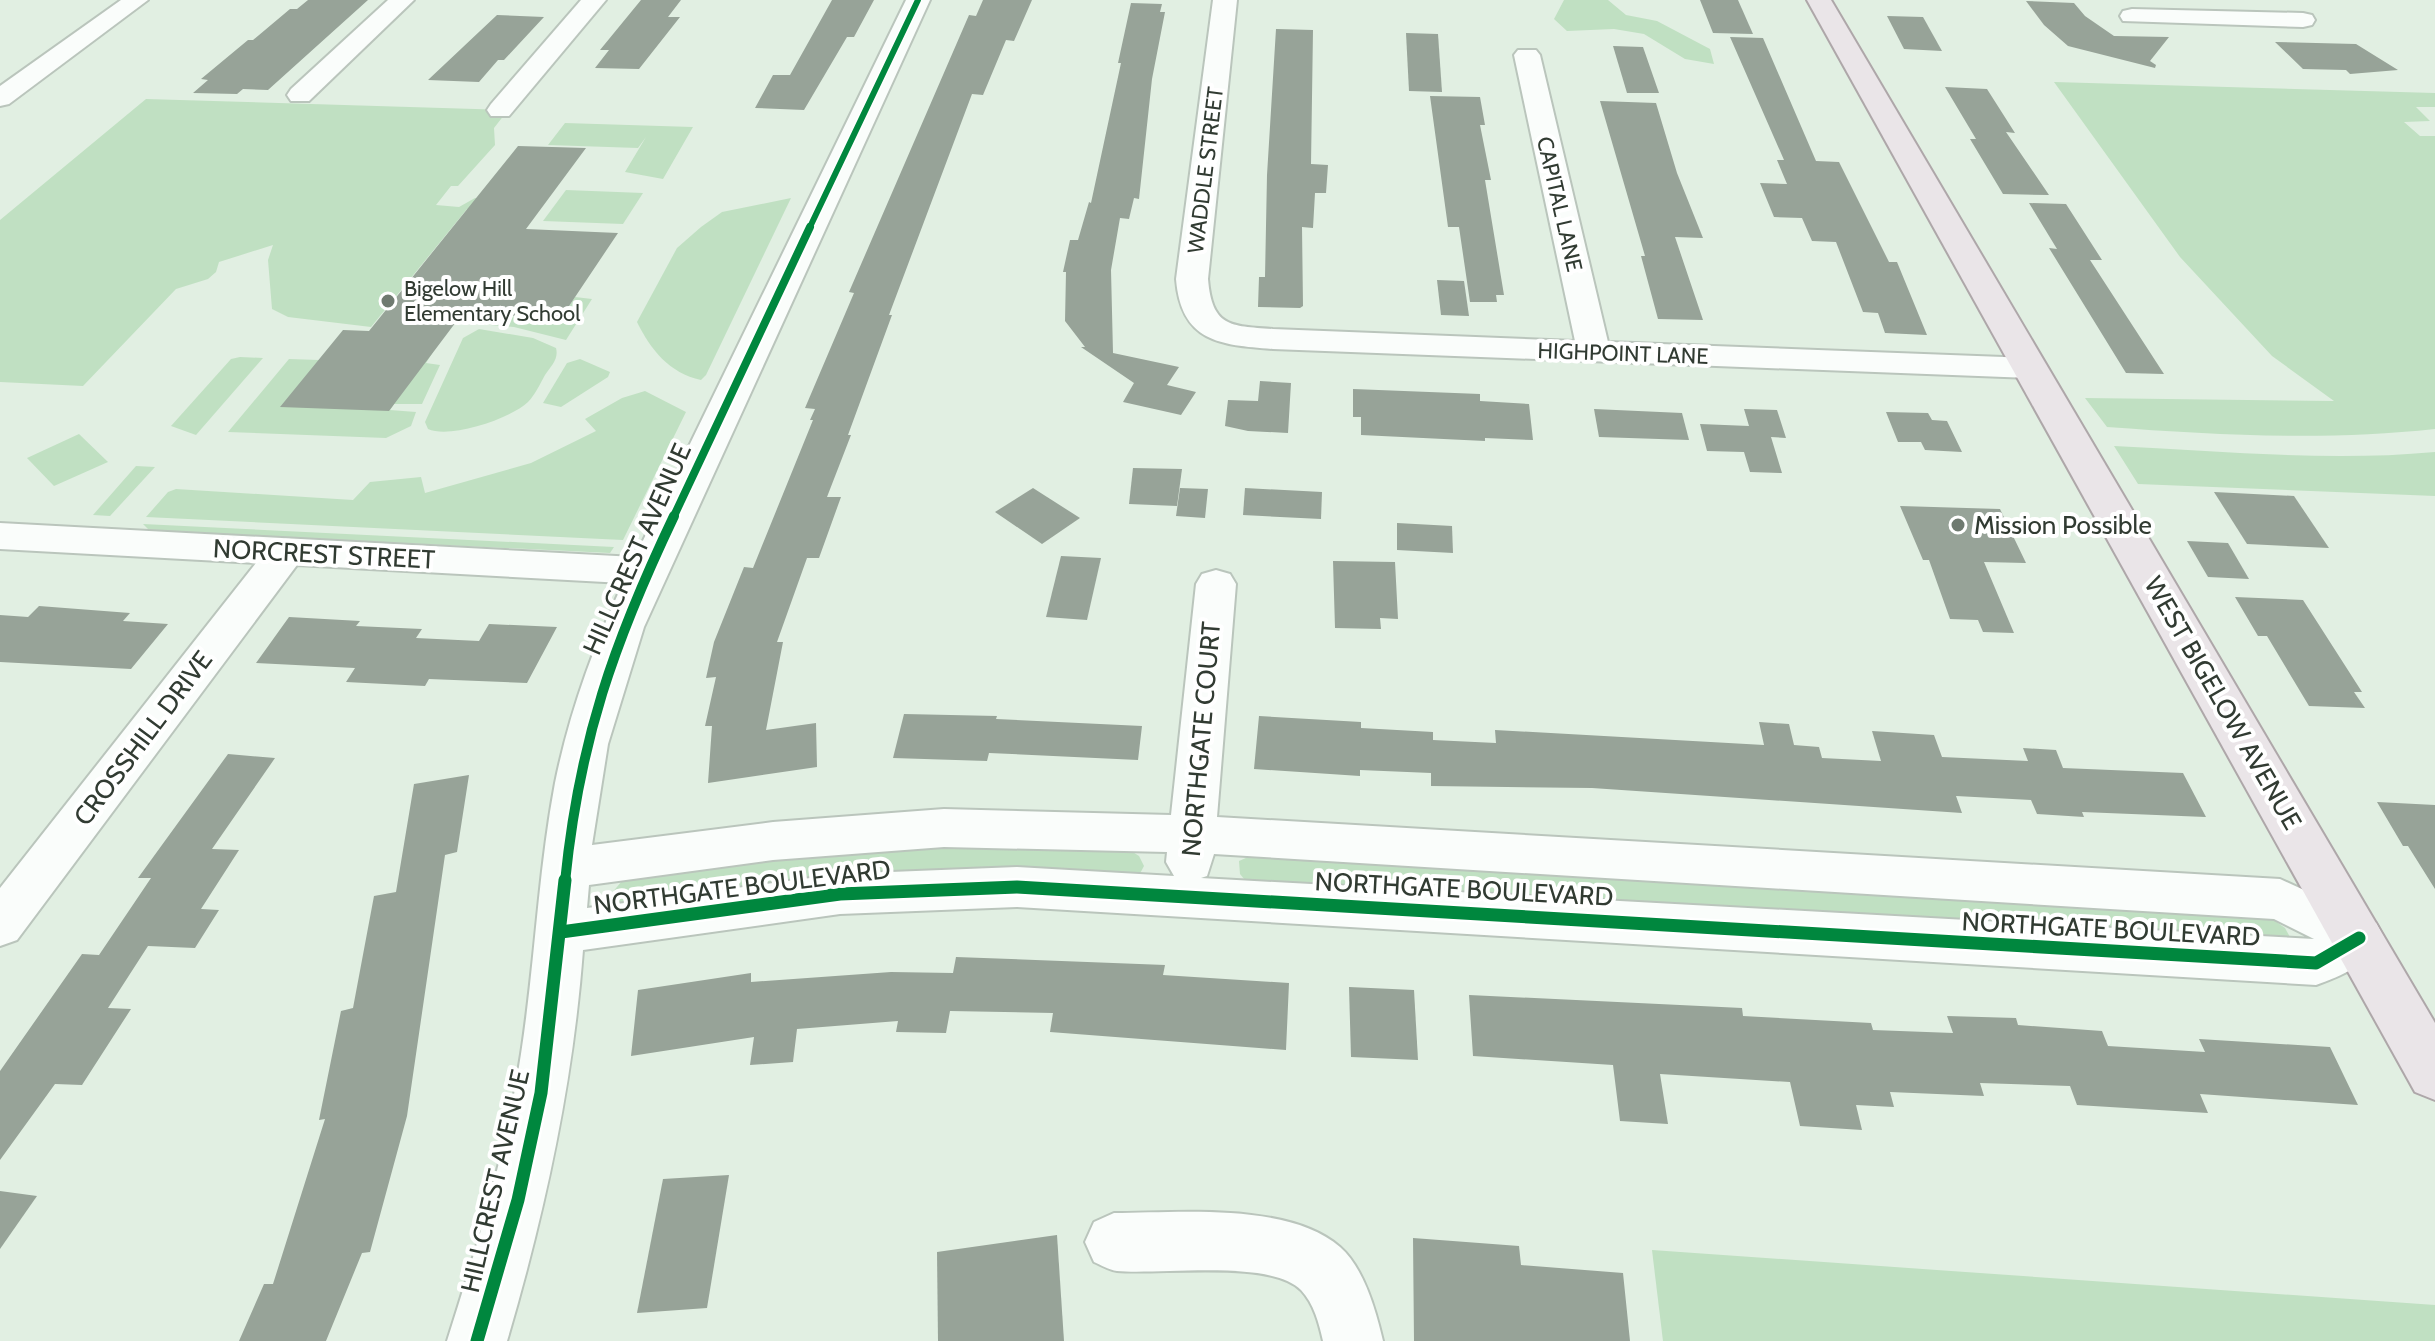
<svg xmlns="http://www.w3.org/2000/svg" width="2435" height="1341" font-family="Cabin,sans-serif">
  <rect width="100%" height="100%" fill="#e1efe2"/>
  <g fill="#c0e0c2">
    <polygon points="1564,0 1608,0 1626,15 1657,21 1710,49 1714,64 1685,59 1644,34 1614,29 1567,31 1554,19"/>
    <path d="M 2054,82 L 2435,93 L 2435,107 L 2416,107 L 2430,121 L 2404,122 L 2420,136 L 2435,136 L 2435,429 C 2326,441 2216,435 2107,427 L 2085,398 L 2334,401 L 2272,356 L 2180,257 Z"/>
    <polygon points="146,99 508,110 494,128 495,145 458,186 451,186 436,205 459,207 475,198 506,199 497,210 467,209 371,327 288,317 272,309 268,260 273,245 219,262 216,272 208,279 176,289 83,386 0,382 0,220"/>
    <polygon points="565,123 693,127 663,179 625,172 646,137 638,148 548,145"/>
    <polygon points="566,190 643,193 623,224 543,221"/>
    <path d="M 791,198 L 706,375 L 701,380 C 669,373 651,350 637,322 L 677,248 L 701,227 L 722,212 Z"/>
    <polygon points="575,297 592,299 566,340 514,327 468,323 468,315 561,318"/>
    <path d="M 479,329 L 533,338 L 556,348 C 559,359 551,366 545,375 C 540,384 535,395 528,402 C 510,419 450,439 428,429 L 425,422 L 463,338 Z"/>
    <polygon points="330,347 433,352 426,363 440,365 422,404 394,404 390,410 416,412 411,426 386,438 228,432 289,359 319,360"/>
    <polygon points="240,357 263,358 196,435 171,426 231,359"/>
    <polygon points="580,359 610,372 608,377 561,407 543,403 567,363"/>
    <polygon points="645,391 686,412 623,540 146,517 168,492 176,489 353,500 370,482 421,477 425,493 531,463 596,431 585,419 622,398"/>
    <polygon points="79,434 108,462 54,486 27,458"/>
    <path d="M 2114,446 C 2220,451 2329,462 2435,452 L 2435,496 L 2138,484 Z"/>
    <polygon points="136,466 155,467 110,516 93,515"/>
    <polygon points="143,524 614,547 610,553 150,531"/>
    <polygon points="943,844 1125,847 1139,856 1144,866 1137,879 613,905 612,893 621,882 640,875 743,860"/>
    <polygon points="1255,854 2271,918 2285,928 2291,939 1249,885 1240,874 1239,861"/>
    <polygon points="1652,1250 2435,1305 2435,1341 1663,1341"/>
  </g>
  <g fill="#97a398">
    <polygon points="308,0 368,0 268,90 243,89 237,94 193,93 208,80 201,79 248,40 253,40 290,9 297,9"/>
    <polygon points="641,0 681,0 668,17 680,17 639,69 595,68 609,50 600,50"/>
    <polygon points="832,0 874,0 854,37 847,37 804,110 755,108 773,75 790,75"/>
    <polygon points="983,0 1032,0 1014,41 1006,40 983,95 972,94 889,315 892,315 848,435 851,435 827,497 841,497 819,558 807,558 777,642 783,642 766,730 816,723 817,767 708,783 712,726 705,726 716,677 706,678 714,642 744,567 753,568 813,420 810,420 815,409 805,408 854,293 849,292 969,15 976,16"/>
    <polygon points="1700,0 1738,0 1753,34 1713,33"/>
    <polygon points="2026,1 2074,3 2085,16 2114,36 2169,37 2150,61 2156,65 2155,68 2068,46 2044,25"/>
    <polygon points="1131,3 1162,4 1160,12 1165,12 1152,79 1139,199 1134,198 1129,219 1120,218 1111,270 1113,353 1179,367 1167,385 1196,392 1181,415 1123,402 1134,383 1081,347 1085,347 1065,321 1066,272 1063,272 1070,240 1078,240 1089,202 1091,203 1121,63 1118,63"/>
    <polygon points="497,15 544,17 504,60 498,60 479,82 428,80"/>
    <polygon points="1887,16 1923,17 1942,51 1904,49"/>
    <polygon points="1276,29 1313,30 1311,164 1328,165 1326,193 1315,193 1313,228 1302,227 1303,306 1300,308 1258,307 1259,277 1265,277 1267,175"/>
    <polygon points="1406,33 1438,34 1442,92 1409,91"/>
    <polygon points="1730,37 1763,38 1816,161 1839,162 1889,262 1897,262 1927,335 1885,333 1878,313 1863,312 1836,242 1812,241 1802,218 1774,217 1760,183 1787,184 1777,160 1784,160"/>
    <polygon points="2275,42 2356,44 2398,70 2350,74 2346,70 2303,69"/>
    <polygon points="1613,46 1643,47 1659,93 1627,93"/>
    <polygon points="1945,87 1987,89 2015,133 2006,132 2049,195 2003,194 1970,139 1976,139"/>
    <polygon points="1430,96 1480,97 1485,125 1480,125 1491,180 1485,180 1504,295 1496,295 1497,302 1470,302 1459,227 1448,227"/>
    <polygon points="1600,101 1656,103 1677,173 1703,238 1675,237 1703,320 1658,319 1641,256 1645,256"/>
    <polygon points="518,146 586,148 526,229 618,233 561,318 462,314 389,411 280,407 343,330 369,331"/>
    <polygon points="2029,203 2066,204 2102,260 2090,260 2164,374 2126,373 2049,248 2057,249"/>
    <polygon points="1437,280 1464,281 1469,316 1441,315"/>
    <polygon points="1260,381 1291,383 1288,433 1248,431 1225,426 1228,400 1258,401"/>
    <polygon points="1353,389 1480,394 1480,401 1529,404 1533,440 1485,438 1485,441 1361,435 1361,417 1353,417"/>
    <polygon points="1594,409 1682,413 1689,440 1599,437"/>
    <polygon points="1744,409 1777,410 1786,438 1771,437 1782,473 1750,472 1744,452 1707,451 1700,424 1749,426"/>
    <polygon points="1886,412 1928,413 1932,420 1947,421 1962,452 1925,450 1921,442 1898,442"/>
    <polygon points="1133,468 1182,469 1177,506 1129,504"/>
    <polygon points="1033,488 1080,518 1042,544 995,512"/>
    <polygon points="1180,488 1208,489 1205,518 1176,516"/>
    <polygon points="1245,488 1322,492 1321,519 1243,515"/>
    <polygon points="2214,492 2294,496 2329,548 2247,544"/>
    <polygon points="1900,506 2000,509 2026,563 1984,562 2014,633 1983,632 1978,620 1950,619 1929,560 1923,560"/>
    <polygon points="1397,523 1452,526 1453,553 1397,550"/>
    <polygon points="2187,541 2228,543 2249,579 2208,577"/>
    <polygon points="1061,556 1101,558 1087,620 1046,617"/>
    <polygon points="1333,561 1395,562 1398,619 1380,618 1381,629 1335,628"/>
    <polygon points="2235,597 2303,600 2362,692 2354,692 2365,708 2309,706 2267,636 2258,636"/>
    <polygon points="39,606 130,613 123,621 168,624 131,669 0,662 0,615 28,617"/>
    <polygon points="289,617 360,621 356,626 422,629 416,638 479,641 489,624 557,627 527,683 429,679 425,686 346,682 355,668 256,663"/>
    <polygon points="904,714 997,716 996,719 1142,726 1138,760 989,753 987,761 893,758"/>
    <polygon points="1259,716 1361,722 1361,728 1433,732 1433,740 1496,743 1495,730 1764,745 1759,722 1789,724 1794,745 1819,747 1822,758 1881,761 1872,731 1934,735 1942,757 2028,761 2023,748 2056,750 2063,768 2183,773 2206,817 2082,812 2084,817 2037,814 2031,800 1956,796 1962,813 1592,788 1431,786 1431,773 1360,770 1360,776 1254,769"/>
    <polygon points="228,754 275,758 212,849 239,850 201,909 219,910 195,948 148,946 108,1008 131,1009 82,1085 55,1084 0,1160 0,1071 82,954 99,955 151,878 138,878"/>
    <polygon points="469,775 457,852 445,855 407,1116 370,1252 362,1253 326,1341 239,1341 264,1284 273,1284 325,1119 319,1120 341,1011 353,1008 374,896 396,892 414,784"/>
    <polygon points="2377,802 2435,805 2435,889 2408,846 2403,846"/>
    <polygon points="956,957 1165,965 1163,975 1289,983 1286,1050 1050,1032 1053,1013 950,1011 946,1033 896,1032 898,1021 797,1029 793,1062 750,1065 754,1037 631,1056 638,990 751,973 751,982 891,972 953,973"/>
    <polygon points="1349,987 1414,990 1418,1060 1351,1057"/>
    <polygon points="1469,995 1742,1008 1743,1016 1871,1023 1873,1030 1953,1033 1947,1016 2016,1018 2018,1025 2102,1031 2108,1046 2205,1052 2199,1039 2330,1047 2358,1105 2200,1094 2208,1113 2077,1105 2070,1086 1980,1083 1984,1096 1890,1092 1894,1107 1856,1105 1862,1130 1800,1126 1790,1082 1660,1074 1668,1124 1620,1121 1613,1065 1473,1056"/>
    <polygon points="729,1175 707,1308 637,1313 663,1179"/>
    <polygon points="0,1191 37,1196 0,1249"/>
    <polygon points="1057,1235 1064,1341 938,1341 937,1252"/>
    <polygon points="1413,1238 1519,1246 1521,1265 1623,1273 1630,1341 1414,1341"/>
  </g>
  <g fill="none" stroke-linecap="round" stroke-linejoin="round">
    <defs>
      <g id="minor">
        <polygon points="121,0 148,0 9,104 0,106 0,86"/>
        <polygon points="388,0 414,0 309,101 291,101 287,95 291,89"/>
        <polygon points="581,0 606,0 509,116 491,116 487,110 491,104"/>
        <path d="M 906,0 L 930,0 L 644,627 L 608,744 L 592,845 L 773,822 L 944,809 L 1171,815 L 1196,584 L 1202,574 L 1216,570 L 1230,574 L 1236,584 L 1217,817 L 2280,879 L 2376,923 L 2384,938 C 2372,963 2341,976 2316,985 L 1017,907 L 840,914 L 583,950 C 573,1084 545,1212 507,1341 L 447,1341 C 477,1247 506,1152 521,1054 C 535,964 538,873 555,783 C 569,714 593,647 623,583 L 297,565 L 17,940 L 0,946 L 0,888 L 256,563 L 0,549 L 0,523 L 635,557 ZM 944,847 L 1167,852 L 1166,862 L 1174,876 L 1017,867 L 840,874 L 587,908 L 589,885 L 773,860 ZM 1214,854 L 2274,919 L 2314,939 L 1201,878 L 1207,876 Z"/>
        <path d="M 1213,0 L 1237,0 L 1208,279 C 1212,327 1230,326 1273,329 L 1575,341 L 1514,55 L 1518,50 L 1536,50 L 1540,55 L 1608,342 L 2030,358 L 2042,361 L 2047,368 L 2042,375 L 2030,378 L 1273,349 C 1220,345 1181,342 1176,279 Z"/>
        <polygon points="2132,9 2303,13 2312,15 2315,20 2312,25 2303,27 2123,21 2120,16 2123,11"/>
        <path d="M 1114,1213 C 1178,1213 1289,1202 1340,1247 C 1364,1268 1376,1311 1383,1341 L 1323,1341 C 1319,1323 1314,1304 1301,1290 C 1270,1259 1160,1275 1117,1271 C 1109,1270 1101,1265 1094,1262 L 1085,1242 L 1094,1222 Z"/>
      </g>
      <polygon id="major" points="1807,0 1831,0 2435,1023 2435,1100 2415,1092"/>
    </defs>
    <use href="#minor" stroke="#bac5bc" stroke-width="4"/>
    <use href="#major" stroke="#aea7a9" stroke-width="4"/>
    <use href="#minor" fill="#fafdfb" fill-rule="evenodd"/>
    <use href="#major" fill="#eae5e8" fill-rule="evenodd"/>
    <defs>
      <polyline id="cycleway-far3" points="809,229 918,0"/>
      <polyline id="cycleway-far2" points="673,518 810,227"/>
      <path id="cycleway-far1" d="M 565,882 C 579,741 614,642 674,516"/>
      <g id="cycleway">
        <polyline points="561,932 840,894 1017,887 2316,963 2359,938"/>
        <polyline points="477,1341 518,1200 541,1093 565,880"/>
      </g>
    </defs>
    <use href="#cycleway-far3" stroke="#fff" stroke-width="9"/>
    <use href="#cycleway-far2" stroke="#fff" stroke-width="12"/>
    <use href="#cycleway-far1" stroke="#fff" stroke-width="15"/>
    <use href="#cycleway" stroke="#fff" stroke-width="18"/>
    <use href="#cycleway-far3" stroke="#00873e" stroke-width="6"/>
    <use href="#cycleway-far2" stroke="#00873e" stroke-width="8"/>
    <use href="#cycleway-far1" stroke="#00873e" stroke-width="10"/>
    <use href="#cycleway" stroke="#00873e" stroke-width="13"/>
  </g>
  <g fill="#6f7a70" stroke="#fff" stroke-width="3">
    <circle cx="388" cy="301" r="8"/>
    <circle cx="1958" cy="525" r="8"/>
  </g>
  <g text-anchor="middle" stroke-width="8" stroke-linejoin="round" paint-order="stroke">
    <g font-size="22" fill="#313b32" stroke="#fff">
      <text transform="translate(1205 170) rotate(-83)" y="8">WADDLE STREET</text>
      <text transform="translate(1560 204) rotate(77)" y="8">CAPITAL LANE</text>
      <text transform="translate(1623 353) rotate(2)" y="8">HIGHPOINT LANE</text>
    </g>
    <g font-size="22" fill="#313b32" stroke="#fff" text-anchor="start">
      <text x="404" y="296">Bigelow Hill<tspan x="404" dy="25">Elementary School</tspan></text>
    </g>
    <g font-size="26" fill="#313b32" stroke="#fff" text-anchor="start">
      <text x="1974" y="534">Mission Possible</text>
    </g>
    <g font-size="26" fill="#313b32" stroke="#fff">
      <text transform="translate(637 549) rotate(-66)" y="9">HILLCREST AVENUE</text>
      <text transform="translate(324 554) rotate(3)" y="9">NORCREST STREET</text>
      <text transform="translate(2223 703) rotate(60)" y="9">WEST BIGELOW AVENUE</text>
      <text transform="translate(143 738) rotate(-53)" y="9">CROSSHILL DRIVE</text>
      <text transform="translate(1201 739) rotate(-85)" y="9">NORTHGATE COURT</text>
      <text transform="translate(742 887) rotate(-7)" y="9">NORTHGATE BOULEVARD</text>
      <text transform="translate(1464 889) rotate(3)" y="9">NORTHGATE BOULEVARD</text>
      <text transform="translate(2111 929) rotate(3)" y="9">NORTHGATE BOULEVARD</text>
      <text transform="translate(495 1181) rotate(-77)" y="9">HILLCREST AVENUE</text>
    </g>
  </g>
</svg>
